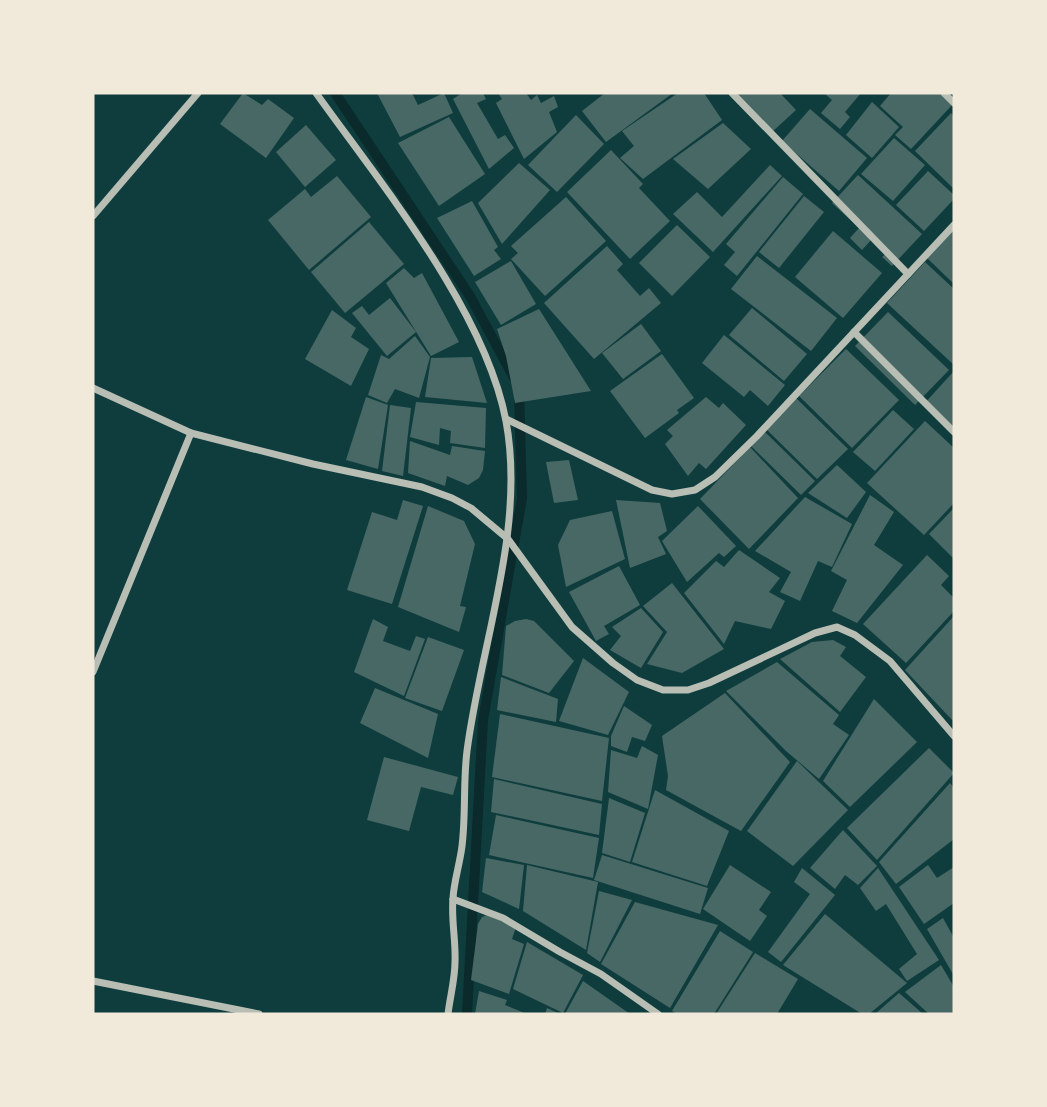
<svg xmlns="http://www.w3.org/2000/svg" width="1047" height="1107" font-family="Jost,sans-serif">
  <rect width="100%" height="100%" fill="#0f3d3e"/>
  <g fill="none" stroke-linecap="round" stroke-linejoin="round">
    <g stroke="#0a2a2b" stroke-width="10">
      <polyline points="335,93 470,296 514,378"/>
      <polyline points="467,1014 483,720 522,498 519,392"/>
    </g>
  </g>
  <g fill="#486865">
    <polygon points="243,93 262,105 268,99 294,118 266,158 220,124"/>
    <polygon points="377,93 412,93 418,105 444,93 453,113 400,137"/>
    <polygon points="462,93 483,93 486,99 477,103 498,139 505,135 514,148 489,169 453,99"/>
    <polygon points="498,93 526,93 531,100 537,95 541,103 554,96 558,107 549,112 557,132 524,159 496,103 502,99"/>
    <polygon points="605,93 673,93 606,142 582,111"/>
    <polygon points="678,93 704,93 722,120 643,179 620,158 634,146 622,131"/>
    <polygon points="736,93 780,93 796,110 772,132"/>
    <polygon points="824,93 861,93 845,112 850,117 840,129 821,113 832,100"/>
    <polygon points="891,93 943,93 953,104 911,149 895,135 903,127 880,106"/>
    <polygon points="872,102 899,127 872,158 846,135"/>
    <polygon points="810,109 867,158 839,191 782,141"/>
    <polygon points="951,113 954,116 954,189 915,151"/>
    <polygon points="576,115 604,144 557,192 528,165"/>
    <polygon points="449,117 485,174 439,206 398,143"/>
    <polygon points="723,123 751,149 708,189 673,159"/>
    <polygon points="306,125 336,160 305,187 276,152"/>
    <polygon points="894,138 925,165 893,201 861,174"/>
    <polygon points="611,150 643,184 639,188 670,221 630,259 567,192"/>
    <polygon points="519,163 550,190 502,244 478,203"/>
    <polygon points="770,165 782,176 713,252 673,214 697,192 722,217"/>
    <polygon points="928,171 954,195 954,199 924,231 896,205"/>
    <polygon points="858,175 922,234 892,266 882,257 887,253 872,239 862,250 850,238 859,228 832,203"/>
    <polygon points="337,176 371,217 309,270 268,220 305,189 311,197"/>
    <polygon points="783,177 803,194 737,276 724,265 735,252 726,244"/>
    <polygon points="804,196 824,212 779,268 759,252"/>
    <polygon points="566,197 606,241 545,296 511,259 518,253 511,246"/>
    <polygon points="472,201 498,247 494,250 501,259 474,276 437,218"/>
    <polygon points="369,222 404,264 345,313 311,272"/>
    <polygon points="677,225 710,257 672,296 639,263"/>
    <polygon points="954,229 954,284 927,258"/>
    <polygon points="833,231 882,273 843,318 795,277"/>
    <polygon points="607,246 623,264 617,270 640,296 649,288 661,303 594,359 544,303"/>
    <polygon points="757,256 837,318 811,351 731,289"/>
    <polygon points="511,261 536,304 501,325 475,282"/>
    <polygon points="925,262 954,289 954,365 887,303"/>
    <polygon points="404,268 414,278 422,273 459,342 431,356 386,283"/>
    <polygon points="390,298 416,332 387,356 352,313 362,306 369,315"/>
    <polygon points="752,308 807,354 784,381 729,335"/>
    <polygon points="539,309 591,391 515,403 506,356 497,329"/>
    <polygon points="332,310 356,328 351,337 369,349 351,386 305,359"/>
    <polygon points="888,312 949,370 915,405 855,346"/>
    <polygon points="641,324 661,351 623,379 602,353"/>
    <polygon points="724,335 785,385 768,406 750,390 744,397 702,363"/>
    <polygon points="415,336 430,357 419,398 395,389 387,403 368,395 381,355 389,359"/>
    <polygon points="846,349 899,400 852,448 799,396"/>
    <polygon points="662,354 694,398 677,410 679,413 645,438 610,391"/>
    <polygon points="472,357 487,403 425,397 431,358"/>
    <polygon points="954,371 954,436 924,404"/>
    <polygon points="366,397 388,405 378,469 346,460"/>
    <polygon points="706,397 719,408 723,403 746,425 706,469 699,463 688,476 665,444 673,436 667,430"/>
    <polygon points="795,397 848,449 817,479 766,429"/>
    <polygon points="416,402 486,408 485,448 450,443 451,431 440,428 439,445 410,437"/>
    <polygon points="390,405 411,408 403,476 382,471"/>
    <polygon points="893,410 914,429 875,471 853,452"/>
    <polygon points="925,421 954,448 954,503 924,535 867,483"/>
    <polygon points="765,432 815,481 801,495 751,446"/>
    <polygon points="410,441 450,455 452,446 485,451 483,470 479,478 468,485 447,476 445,486 408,473"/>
    <polygon points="750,447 798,498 749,549 700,499"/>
    <polygon points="569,460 578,500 554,503 546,462"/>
    <polygon points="837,465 866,492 847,518 808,493"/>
    <polygon points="870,495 894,512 874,545 903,565 857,623 832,611 847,580 831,571"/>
    <polygon points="805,497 852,524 832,567 818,561 800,601 780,592 791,572 755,551"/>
    <polygon points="403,500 423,506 392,604 347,590 372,512 397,520"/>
    <polygon points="616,500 660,503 667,531 658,537 666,554 630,568"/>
    <polygon points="428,506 464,521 475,544 460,606 466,607 459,632 398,607"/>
    <polygon points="698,506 736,546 724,557 719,553 687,582 662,541"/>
    <polygon points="954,508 954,559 929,534"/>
    <polygon points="612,511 625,559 566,587 558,545 570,520"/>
    <polygon points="739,550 780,578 769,592 785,601 771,629 735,621 724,644 684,593 716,561 724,567"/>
    <polygon points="927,555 949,576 941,585 954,598 954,611 906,663 863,624"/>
    <polygon points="619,566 640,605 604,626 609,634 596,641 569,592"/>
    <polygon points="672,583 724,649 682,673 647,664 667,632 643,606"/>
    <polygon points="641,608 663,632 641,668 610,650 621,636 612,627"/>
    <polygon points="954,616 954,722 905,670"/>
    <polygon points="373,619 388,627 383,641 410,651 416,636 425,639 404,696 354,672"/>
    <polygon points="526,619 534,621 574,661 549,693 502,675 506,626 515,621"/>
    <polygon points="428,637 464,650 442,711 405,698"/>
    <polygon points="833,640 846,647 840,656 866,677 840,712 780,659 812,642"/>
    <polygon points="583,658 629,692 608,735 559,721"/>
    <polygon points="777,662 839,715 833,724 849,735 819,779 786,751 726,691"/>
    <polygon points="501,677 558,699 556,722 497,710"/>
    <polygon points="375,688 438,714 428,758 360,723"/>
    <polygon points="725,693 790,762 741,831 666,790 668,776 662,736"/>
    <polygon points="874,699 917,742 850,807 823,781"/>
    <polygon points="624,706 652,725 645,741 632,737 627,752 611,746 611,736"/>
    <polygon points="500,714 609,738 602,801 492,777"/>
    <polygon points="642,746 658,755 648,809 608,792 611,750 637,758"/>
    <polygon points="929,748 954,773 877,860 847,828"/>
    <polygon points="384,757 458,777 453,795 421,787 409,831 367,820"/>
    <polygon points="797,761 848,810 793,866 747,831"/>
    <polygon points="494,779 602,804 599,835 491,812"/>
    <polygon points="950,783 954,788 954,839 896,884 879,862"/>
    <polygon points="655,790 729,831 707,886 632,862"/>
    <polygon points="609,798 645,813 630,862 602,853"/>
    <polygon points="496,815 599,838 593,878 489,855"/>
    <polygon points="843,830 877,866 858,885 845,875 835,889 810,868"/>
    <polygon points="602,855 708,888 700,914 594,880"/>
    <polygon points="486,858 524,865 519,909 482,892"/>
    <polygon points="527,865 598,882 586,950 523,911"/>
    <polygon points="730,865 771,892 759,910 767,916 750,941 703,909"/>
    <polygon points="928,865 937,878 954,867 954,903 924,924 899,887"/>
    <polygon points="802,868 835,895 781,962 768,952 810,894 794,882"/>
    <polygon points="878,868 939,960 907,981 899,969 917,954 886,904 876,911 860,888"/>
    <polygon points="599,891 632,900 600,962 587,953"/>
    <polygon points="635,902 718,925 670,1008 601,964"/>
    <polygon points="825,914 907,983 869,1014 862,1014 783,965"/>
    <polygon points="487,915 516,927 512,939 524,944 509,994 471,980 478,924 482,917"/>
    <polygon points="943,918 954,938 954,976 927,929"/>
    <polygon points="720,931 753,952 714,1014 677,1014 672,1011"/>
    <polygon points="527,942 583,975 563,1013 513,989"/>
    <polygon points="755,953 798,979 777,1014 716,1014"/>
    <polygon points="941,965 954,987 954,1014 929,1014 905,992"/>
    <polygon points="583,981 630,1014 565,1014"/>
    <polygon points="479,991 507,1000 505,1005 527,1014 475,1014"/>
    <polygon points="899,993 923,1014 875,1014"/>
    <polygon points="547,1008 560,1014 545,1014"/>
  </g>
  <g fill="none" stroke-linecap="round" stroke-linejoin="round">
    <g stroke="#b8beb3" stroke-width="7">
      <path d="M 316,93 C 381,184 485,310 506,421 C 526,529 481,643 467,751 C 463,782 466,814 462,846 C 460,863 454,881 453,898 C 451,919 456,941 455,962 C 455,979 450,997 448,1014"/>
      <polyline points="732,93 908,274"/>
      <polyline points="944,93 954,103"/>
      <polyline points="93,216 198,93"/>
      <polyline points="854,332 954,432"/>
      <polyline points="93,388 191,433 313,464 422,487 452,498 471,508 508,539 572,627 613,663 637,680 663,690 688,690 709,683 815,633 837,627 855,635 890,661 954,736"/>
      <polyline points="506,419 652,490 672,494 695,490 715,477 757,436 954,225"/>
      <polyline points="93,672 191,433"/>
      <polyline points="453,899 503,918 560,952 601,974 658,1014"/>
      <polyline points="93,981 259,1014"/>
    </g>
  </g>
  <rect width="1047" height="1107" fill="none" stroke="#f1e9da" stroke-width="189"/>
</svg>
